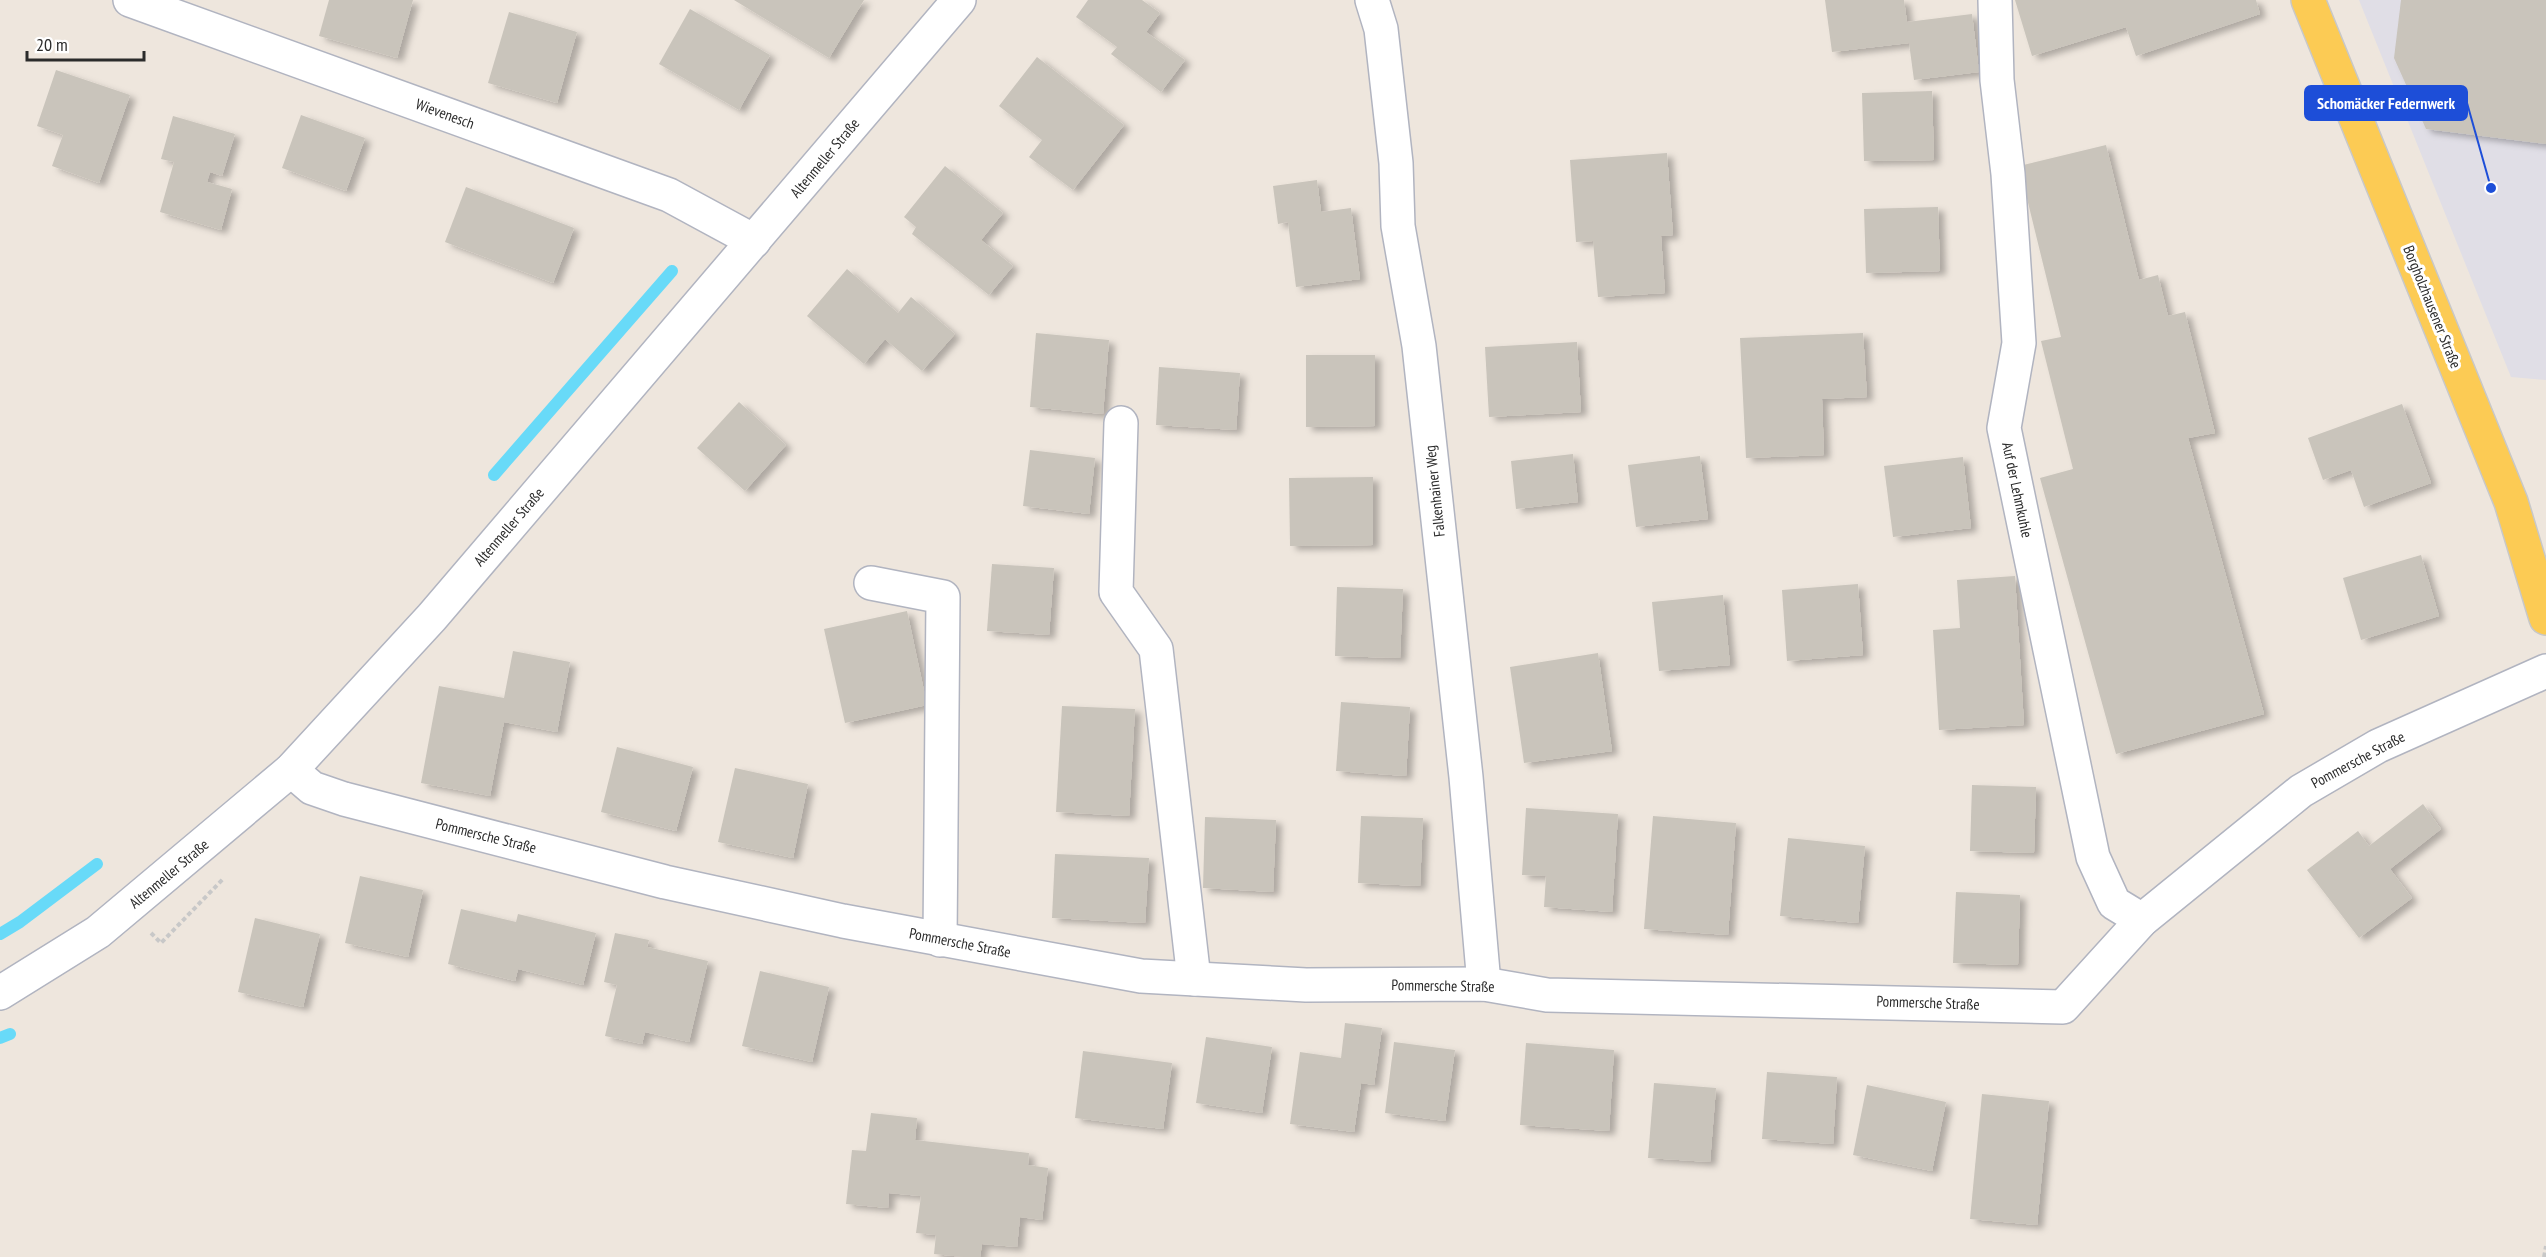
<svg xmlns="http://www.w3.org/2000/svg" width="2546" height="1257" font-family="'PT Sans Narrow',sans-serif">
  <defs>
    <filter id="shadow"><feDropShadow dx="6" dy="4" stdDeviation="3" flood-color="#0004"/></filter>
  </defs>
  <rect width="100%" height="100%" fill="#eee6dd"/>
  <polygon fill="#e0dee6" points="2359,0 2546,0 2546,380 2511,377"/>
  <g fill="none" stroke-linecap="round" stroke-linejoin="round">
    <g stroke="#68daf8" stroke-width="12">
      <polyline points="494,475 672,271"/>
      <polyline points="0,934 20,922 97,864"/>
      <polyline points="0,1038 10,1034"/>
    </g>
  </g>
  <g fill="#c9c4bb" filter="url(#shadow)">
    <polygon points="329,0 413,0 397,58 319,36"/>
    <polygon points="734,0 864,0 829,58"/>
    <polygon points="1088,0 1142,0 1160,13 1146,32 1185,60 1161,92 1111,54 1117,47 1076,17"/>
    <polygon points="1825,0 1904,0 1907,22 1972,14 1979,72 1914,80 1909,43 1832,52"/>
    <polygon points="2015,0 2256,0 2260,14 2136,56 2126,27 2032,56"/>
    <polygon points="2401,0 2546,0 2546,144 2426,129 2394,58"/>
    <polygon points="690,9 770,55 739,110 659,64"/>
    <polygon points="509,12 577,32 557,103 488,83"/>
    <polygon points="1037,57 1124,125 1073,190 1029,157 1042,140 999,106"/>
    <polygon points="56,70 130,95 99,183 52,166 63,135 37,126"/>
    <polygon points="1932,91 1934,160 1864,161 1862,93"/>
    <polygon points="301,115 365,138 346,191 282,168"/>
    <polygon points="173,116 235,134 222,176 210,172 207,182 232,189 221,230 160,212 174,162 161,159"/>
    <polygon points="2106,145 2139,280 2158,275 2168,316 2185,312 2215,433 2188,438 2264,714 2116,754 2040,478 2073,469 2041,341 2061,337 2019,166"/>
    <polygon points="1667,153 1673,235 1661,236 1665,293 1598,297 1593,241 1576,242 1570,160"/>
    <polygon points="945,166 1003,213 981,240 1013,266 989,295 912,234 916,227 904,217"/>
    <polygon points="1317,180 1321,212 1351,208 1360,279 1296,287 1288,222 1278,224 1273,186"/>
    <polygon points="466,187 574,228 553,283 445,242"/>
    <polygon points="1938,207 1940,271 1866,273 1864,209"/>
    <polygon points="847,269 898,313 911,297 955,334 922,371 885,339 864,364 807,316"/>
    <polygon points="1036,333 1109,340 1103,414 1030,407"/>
    <polygon points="1863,333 1867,397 1822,399 1824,455 1746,458 1740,338"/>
    <polygon points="1577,342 1581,412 1489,417 1485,347"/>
    <polygon points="1306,355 1375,355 1375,426 1306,427"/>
    <polygon points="1159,367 1240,373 1236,430 1156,425"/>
    <polygon points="739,402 786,445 745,491 697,448"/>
    <polygon points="2402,404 2431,483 2364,507 2351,470 2323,480 2308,438"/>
    <polygon points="1030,450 1095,458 1089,514 1023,506"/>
    <polygon points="1573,454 1578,502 1516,509 1511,461"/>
    <polygon points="1700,456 1708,519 1636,527 1628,465"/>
    <polygon points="1963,457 1971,528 1893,537 1884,466"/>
    <polygon points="1373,477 1373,545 1290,546 1289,478"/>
    <polygon points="2421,555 2439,616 2361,640 2343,578"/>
    <polygon points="992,564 1054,568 1049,635 987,631"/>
    <polygon points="2015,576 2024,725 1939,730 1933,630 1960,628 1957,580"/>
    <polygon points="1858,584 1863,655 1787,661 1782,590"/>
    <polygon points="1337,587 1403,589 1400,658 1335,656"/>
    <polygon points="1723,595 1730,665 1659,671 1652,602"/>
    <polygon points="907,611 927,705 845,723 824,629"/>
    <polygon points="513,651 570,662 557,732 504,722 490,796 421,783 439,686 504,698"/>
    <polygon points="1598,653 1612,751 1524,763 1510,667"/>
    <polygon points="1341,702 1410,707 1406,776 1336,771"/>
    <polygon points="1062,706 1135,709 1129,816 1056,812"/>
    <polygon points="617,747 693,767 676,831 601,812"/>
    <polygon points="735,768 808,784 793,858 718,842"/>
    <polygon points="1972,785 2036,787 2034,853 1970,851"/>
    <polygon points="2423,804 2441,829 2390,869 2412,898 2359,938 2307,870 2358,831 2369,846"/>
    <polygon points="1526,808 1618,814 1612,912 1544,907 1546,876 1522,875"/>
    <polygon points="1361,816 1423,818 1420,886 1358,883"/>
    <polygon points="1653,816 1736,823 1728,935 1644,929"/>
    <polygon points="1205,817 1276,820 1273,892 1203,888"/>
    <polygon points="1788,838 1865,846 1858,923 1780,916"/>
    <polygon points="1055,854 1149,858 1145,923 1052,918"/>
    <polygon points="360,876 423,890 408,957 345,943"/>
    <polygon points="1956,892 2020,895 2018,965 1953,963"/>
    <polygon points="461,909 516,922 518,914 596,933 583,985 518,969 515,981 448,964"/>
    <polygon points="255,918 320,934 303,1007 238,992"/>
    <polygon points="615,933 649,940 647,947 708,961 689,1042 645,1032 642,1044 605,1036 617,985 604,982"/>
    <polygon points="760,971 829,987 812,1062 742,1046"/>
    <polygon points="1345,1023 1382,1028 1374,1085 1361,1083 1354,1132 1290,1124 1300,1052 1341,1058"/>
    <polygon points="1206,1037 1272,1047 1262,1113 1196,1103"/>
    <polygon points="1394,1042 1455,1050 1445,1121 1385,1113"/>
    <polygon points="1526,1043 1614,1050 1609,1131 1520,1125"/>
    <polygon points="1083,1051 1172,1063 1163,1129 1075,1118"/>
    <polygon points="1767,1072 1837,1077 1833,1144 1762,1139"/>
    <polygon points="1654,1083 1716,1088 1710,1162 1648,1158"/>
    <polygon points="1867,1085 1946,1102 1932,1171 1853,1155"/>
    <polygon points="1982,1094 2049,1101 2037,1225 1970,1219"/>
    <polygon points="871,1113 917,1118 915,1140 1029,1153 1028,1165 1048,1168 1042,1220 1020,1217 1017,1247 982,1244 980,1257 964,1257 934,1254 936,1235 916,1233 921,1196 889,1193 888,1208 846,1204 852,1150 866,1151"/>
  </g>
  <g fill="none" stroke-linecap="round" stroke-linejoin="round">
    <defs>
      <g id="minor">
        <polyline points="130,0 669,195 754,241"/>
        <polyline points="1372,0 1381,29 1396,163 1398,226 1419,346 1466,777 1484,984"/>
        <polyline points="1995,0 1997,80 2008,174 2019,343 2004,428 2093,857 2114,903 2142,920"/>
        <polyline points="1121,423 1116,592 1156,649 1194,979"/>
        <polyline points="871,583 943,597 940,940"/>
        <polyline points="291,770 312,788 344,799 665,882 843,921 1141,976 1306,985 1484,984 1547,995 2063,1007 2142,920 2301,791 2378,746 2546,671"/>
        <polyline points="0,993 98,932 291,770 432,617 959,0"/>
      </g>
      <polyline id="major" points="2308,0 2511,502 2546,618"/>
    </defs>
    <use href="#minor" stroke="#b1b4c0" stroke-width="36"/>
    <use href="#major" stroke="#c8c8c8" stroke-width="36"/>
    <g stroke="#c8c8c8" stroke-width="4" stroke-dasharray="4.5 3" stroke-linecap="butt">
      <polyline points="151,933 161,943 224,878"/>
      <polyline points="2544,1257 2546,1246"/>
    </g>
    <use href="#minor" stroke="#fff" stroke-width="33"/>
    <use href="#major" stroke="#fccb54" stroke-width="33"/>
  </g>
  <g text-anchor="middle" stroke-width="6" stroke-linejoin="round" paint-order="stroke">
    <g font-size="15" fill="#2b2b2b" stroke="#fff">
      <text transform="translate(445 114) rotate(20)" y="5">Wievenesch</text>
      <text transform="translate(825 158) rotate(-50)" y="5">Altenmeller Straße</text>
      <text transform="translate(2432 307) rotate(68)" y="5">Borgholzhausener Straße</text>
      <text transform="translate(2017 490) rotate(78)" y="5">Auf der Lehmkuhle</text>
      <text transform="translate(1435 491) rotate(-96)" y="5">Falkenhainer Weg</text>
      <text transform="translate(509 527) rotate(-49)" y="5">Altenmeller Straße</text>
      <text transform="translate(2358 760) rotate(-28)" y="5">Pommersche Straße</text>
      <text transform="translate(486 836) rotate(14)" y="5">Pommersche Straße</text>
      <text transform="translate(169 874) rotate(-40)" y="5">Altenmeller Straße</text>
      <text transform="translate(960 943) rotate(11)" y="5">Pommersche Straße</text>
      <text transform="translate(1443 986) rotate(1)" y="5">Pommersche Straße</text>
      <text transform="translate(1928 1003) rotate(2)" y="5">Pommersche Straße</text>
    </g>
  </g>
  <path fill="none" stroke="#1d4ed8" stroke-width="2" d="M2491 188L2467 103"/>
  <circle fill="#1d4ed8" stroke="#fff" stroke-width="2" cx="2491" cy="188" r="6"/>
  <rect fill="#1d4ed8" stroke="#1d4ed8" stroke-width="2" x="2305" y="86" width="162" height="34" rx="6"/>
  <g font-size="16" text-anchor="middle" font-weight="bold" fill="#fff">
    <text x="2386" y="109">Schomäcker Federnwerk</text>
  </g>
  <path d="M27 51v9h117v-9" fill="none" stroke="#2b2b2b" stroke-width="3"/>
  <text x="36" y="51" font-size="18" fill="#2b2b2b" stroke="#ffffff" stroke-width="4.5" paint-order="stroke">20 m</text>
</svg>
